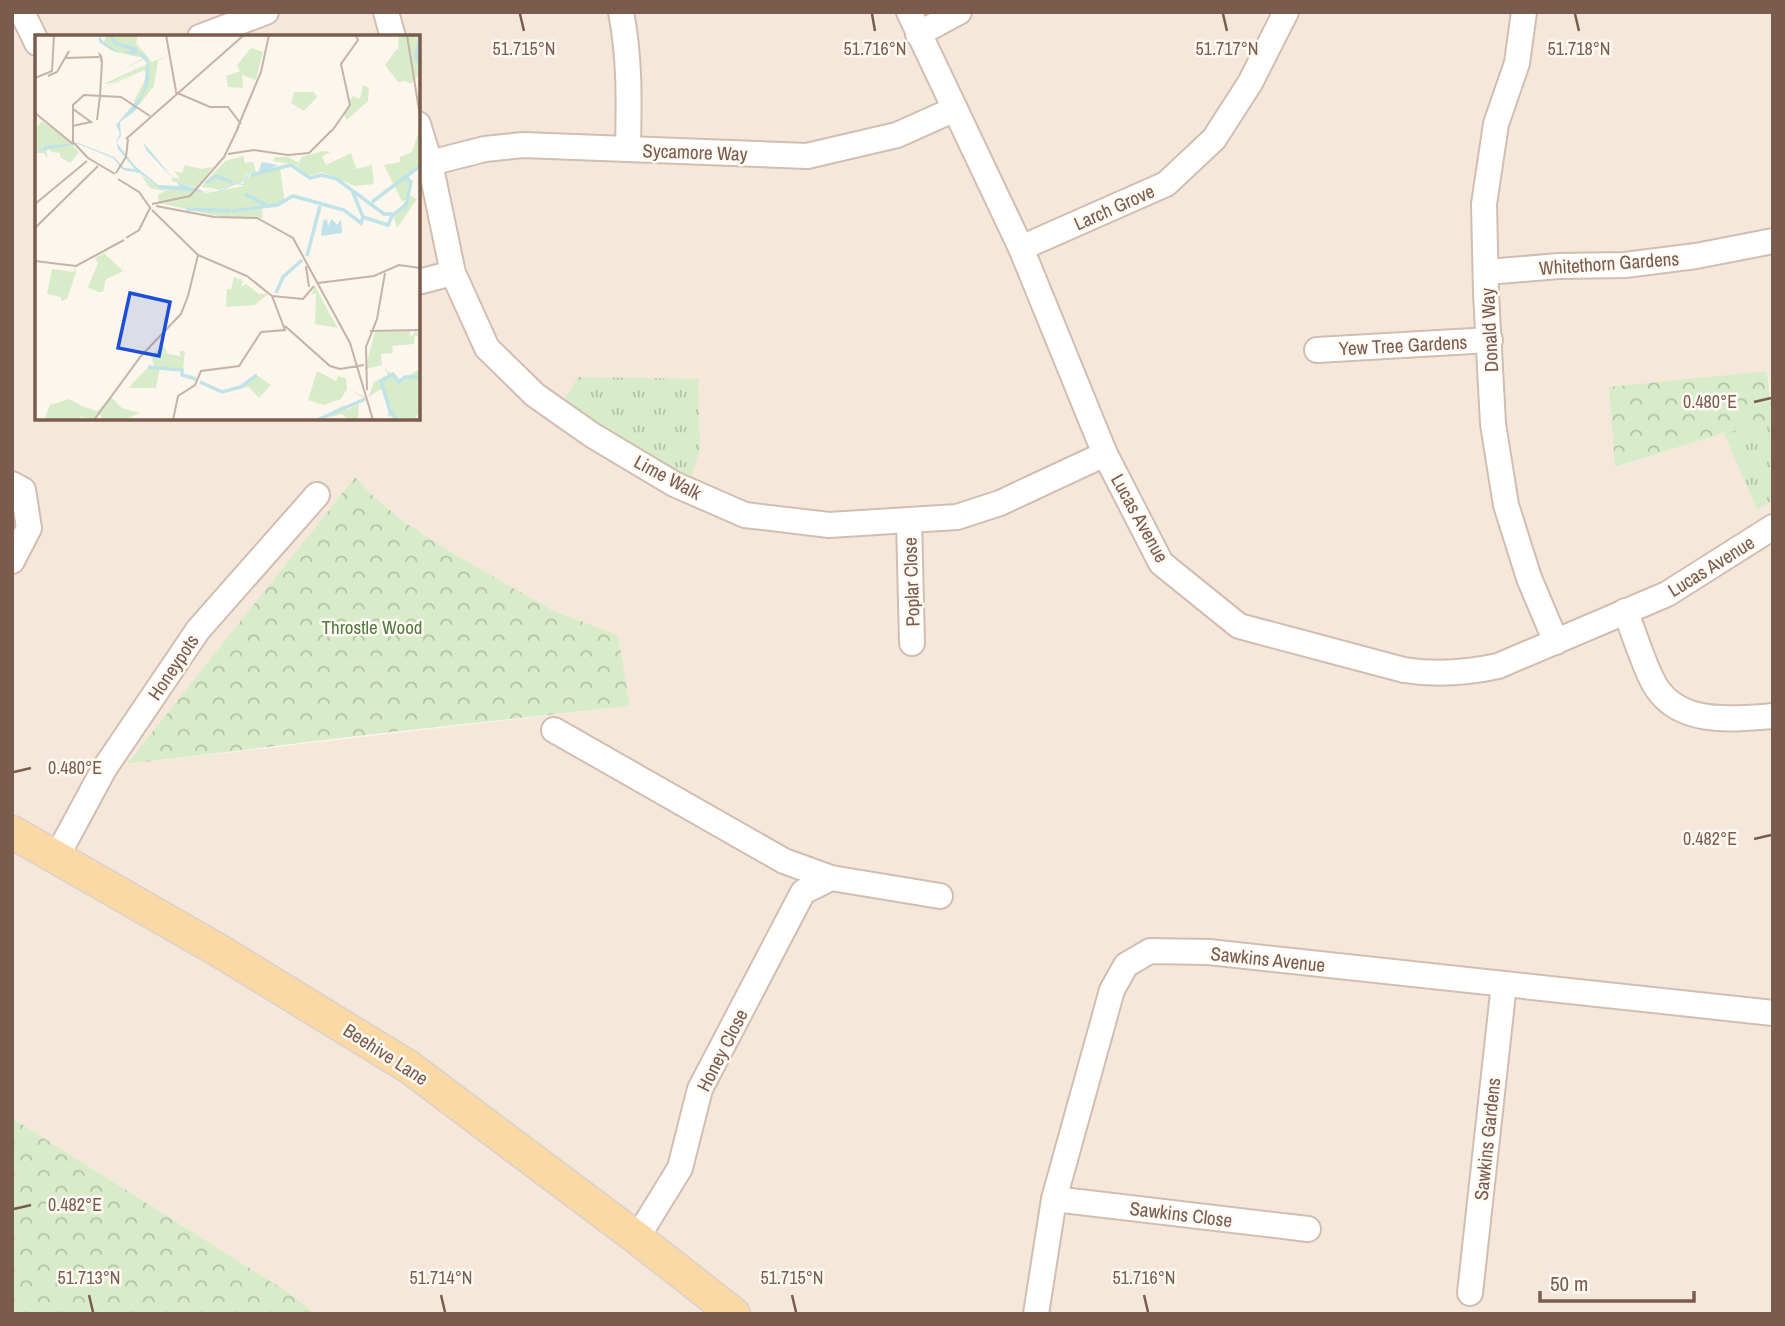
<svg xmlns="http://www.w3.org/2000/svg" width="1785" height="1326" font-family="'Archivo Narrow',sans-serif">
  <defs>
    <pattern id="grass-tufts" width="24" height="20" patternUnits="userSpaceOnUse" patternTransform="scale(1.75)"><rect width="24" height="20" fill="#d8ecc9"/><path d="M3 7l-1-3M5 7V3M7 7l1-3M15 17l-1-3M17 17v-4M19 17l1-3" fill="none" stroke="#b4c2a5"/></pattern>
    <pattern id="forest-crowns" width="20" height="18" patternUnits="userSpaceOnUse" patternTransform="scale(1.75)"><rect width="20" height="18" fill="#d8ecc9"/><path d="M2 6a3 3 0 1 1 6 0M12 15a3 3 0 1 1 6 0" fill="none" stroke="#b4c2a5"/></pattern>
  </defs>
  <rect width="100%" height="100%" fill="#fdf6ec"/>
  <path fill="#f5e8da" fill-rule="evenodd" d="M 12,12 L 1773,12 L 1773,405 L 1767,371 L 1609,388 L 1616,467 L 1724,433 L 1773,421 L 1773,1314 L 316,1314 L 289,1293 L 12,1118 ZM 37,37 L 418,37 L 418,418 L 37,418 ZM 355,477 L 373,496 L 407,524 L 454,554 L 554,611 L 618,635 L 630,706 L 128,764 Z"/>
  <g fill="url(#grass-tufts)">
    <polygon points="578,377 698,379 700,448 689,486 561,405"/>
    <polygon points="1773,421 1773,500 1757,510 1724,433"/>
  </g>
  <g fill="url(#forest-crowns)">
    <polygon points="1767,371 1773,421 1724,433 1615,467 1609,387"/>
    <polygon points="355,477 373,496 407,524 454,554 554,611 618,635 630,706 383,733 127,764"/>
    <polygon points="12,1118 289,1293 316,1314 12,1314"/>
  </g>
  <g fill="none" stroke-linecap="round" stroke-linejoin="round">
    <defs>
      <g id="minor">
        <polyline points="22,12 37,43"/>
        <polyline points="386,12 393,37"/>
        <path d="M 621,12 C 630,58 629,102 628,149"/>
        <path d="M 909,12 L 1021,248 L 1105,454 L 1161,563 L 1239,626 L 1404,670 C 1436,675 1466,673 1498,666 L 1667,594 L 1773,527"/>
        <polyline points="1524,12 1517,63 1496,124 1484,204 1486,293 1493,424 1506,505 1529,578 1556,642"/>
        <polyline points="918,34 959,12"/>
        <polyline points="200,37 266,12"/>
        <polyline points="418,124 430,163 453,273 487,348 535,395 592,435 674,484 745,515 829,525 957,517 1000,503 1105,454"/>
        <polyline points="430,163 485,149 523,145 807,156 897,135 955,109"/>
        <polyline points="1021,248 1166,184 1214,139 1250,83 1286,12"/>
        <polyline points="1487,272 1559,266 1625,265 1696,256 1773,241"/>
        <polyline points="418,282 453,273"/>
        <polyline points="1317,350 1490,340"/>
        <polyline points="12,484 23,490 29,528 12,561"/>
        <polyline points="909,520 912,643"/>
        <path d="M 1625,611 C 1634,632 1645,670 1656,687 C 1681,726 1734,719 1773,716"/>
        <polyline points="554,730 784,861 831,878"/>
        <polyline points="56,858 104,769 198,630 317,495"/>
        <polyline points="1054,1199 1308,1229"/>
        <polyline points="637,1238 680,1168 700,1089 803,892 831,878 940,896"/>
        <polyline points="1470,1293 1504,984"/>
        <polyline points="1036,1314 1054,1199 1112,990 1126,965 1150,951 1209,952 1773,1013"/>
      </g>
      <polyline id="major" points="12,832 218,950 409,1067 637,1238 734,1314"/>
    </defs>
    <use href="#minor" stroke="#d1beb0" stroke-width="28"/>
    <use href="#major" stroke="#dad1cd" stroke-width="35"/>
    <use href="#minor" stroke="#fff" stroke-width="24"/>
    <use href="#major" stroke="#fbd9a5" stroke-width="32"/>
  </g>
  <path fill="none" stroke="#7a5c4d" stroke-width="2.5" d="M 520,14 L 524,31M 872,14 L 875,31M 1223,14 L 1227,31M 1575,14 L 1579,31M 1754,402 L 1771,398M 14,772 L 31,768M 1754,839 L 1771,835M 14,1209 L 31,1205M 89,1295 L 93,1312M 441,1295 L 445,1312M 792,1295 L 796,1312M 1144,1295 L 1148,1312"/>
  <g text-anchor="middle" stroke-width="5" stroke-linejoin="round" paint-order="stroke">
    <g font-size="19" fill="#7a5c4d" stroke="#fffaf3">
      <text transform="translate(695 152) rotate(2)" y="7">Sycamore Way</text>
      <text transform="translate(1114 207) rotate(-24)" y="7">Larch Grove</text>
      <text transform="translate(1609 263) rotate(-4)" y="7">Whitethorn Gardens</text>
      <text transform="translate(1489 330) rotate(-93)" y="7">Donald Way</text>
      <text transform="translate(1403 345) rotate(-3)" y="7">Yew Tree Gardens</text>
      <text transform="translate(668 477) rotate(28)" y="7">Lime Walk</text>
      <text transform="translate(1140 518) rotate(61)" y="7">Lucas Avenue</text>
      <text transform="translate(1711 566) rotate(-32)" y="7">Lucas Avenue</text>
      <text transform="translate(911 582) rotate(-92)" y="7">Poplar Close</text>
      <text transform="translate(173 667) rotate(-56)" y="7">Honeypots</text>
      <text transform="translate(1268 959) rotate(6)" y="7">Sawkins Avenue</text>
      <text transform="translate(722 1050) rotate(-63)" y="7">Honey Close</text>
      <text transform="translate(386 1054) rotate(33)" y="7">Beehive Lane</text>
      <text transform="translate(1487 1139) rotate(-84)" y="7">Sawkins Gardens</text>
      <text transform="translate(1181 1214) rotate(7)" y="7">Sawkins Close</text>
    </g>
    <g font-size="19" fill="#537a41" stroke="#fffaf3">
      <text x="372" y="634">Throstle Wood</text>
    </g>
  </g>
  <g transform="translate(35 35)">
    <rect width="385" height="385" fill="#fdf6ec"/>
    <path d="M 364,0 L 385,0 L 385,39 L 376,48 L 372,48 L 367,14 L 363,14 ZM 385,93 L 385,128 L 372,142 L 377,146 L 374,160 L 382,164 L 362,193 L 359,182 L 371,165 L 367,166 L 349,130 L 365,127 L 365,122 L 377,117 ZM 288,116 L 296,117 L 287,121 L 291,130 L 316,118 L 321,134 L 337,130 L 339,149 L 320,151 L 287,137 L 274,141 L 261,130 L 238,126 L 240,122 L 253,122 L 264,128 L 266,122 ZM 208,121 L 210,128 L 218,127 L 221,137 L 210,140 L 209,147 L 187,154 L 166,152 L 190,126 ZM 150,130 L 166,134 L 178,132 L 161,153 L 137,146 L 137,142 L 145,144 L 139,136 L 147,138 ZM 245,133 L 250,168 L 227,172 L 228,183 L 191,183 L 124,168 L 123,160 L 130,156 L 115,153 L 106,140 L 129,155 L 156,153 L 172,158 L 208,151 L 213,142 ZM 114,331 L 125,332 L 121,353 L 93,353 ZM 349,332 L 363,346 L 385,334 L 385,375 L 379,385 L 352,381 L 356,373 L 346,354 L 324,368 L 323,385 L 313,385 L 307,379 L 281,385 L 309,370 L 313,375 L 329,363 L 313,354 L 333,363 L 339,347 L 353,340 ZM 76,362 L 87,373 L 105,378 L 89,385 L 69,385 L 63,378 L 58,385 L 44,381 L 49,372 L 62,376 Z" fill="#d8ecc9"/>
    <path d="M 71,0 L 103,0 L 101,8 L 117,27 L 133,21 L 123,26 L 119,51 L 104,70 L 99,66 L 112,41 L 109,35 L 67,54 L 108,33 L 77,48 L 68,49 L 112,29 L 109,24 L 84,37 L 108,23 L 81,17 L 64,7 L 70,7 ZM 216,13 L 228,17 L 221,45 L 207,40 L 208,53 L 193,52 L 191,41 L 205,36 L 202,30 ZM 367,14 L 372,46 L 363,47 L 350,30 L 361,15 ZM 328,50 L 334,53 L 333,66 L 312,85 L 309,80 L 317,61 L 325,64 ZM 259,57 L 279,57 L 282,62 L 269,76 L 256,68 ZM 7,86 L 37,108 L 32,111 L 38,110 L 47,120 L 38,111 L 26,114 L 12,113 L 12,124 L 9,118 L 0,118 L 9,112 L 28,112 L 10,111 L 0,116 L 0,94 ZM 69,218 L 86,234 L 92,219 L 86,236 L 91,235 L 71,244 L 68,257 L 63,257 L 53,252 L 63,228 L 60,223 ZM 40,232 L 41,238 L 32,264 L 26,266 L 26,262 L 12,259 L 17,234 L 39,237 ZM 199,242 L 208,246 L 206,252 L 211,249 L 224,259 L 233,259 L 220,270 L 191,272 L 192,254 L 196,254 ZM 280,251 L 294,278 L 303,293 L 280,289 L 281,258 L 276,260 ZM 381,295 L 385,303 L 380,300 L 379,309 L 357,311 L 358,318 L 346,319 L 347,330 L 330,334 L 340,297 L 375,296 L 376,302 ZM 128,310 L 133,319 L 146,321 L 144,316 L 150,316 L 148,334 L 119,331 L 116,321 ZM 282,336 L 301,346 L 303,341 L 311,343 L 312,354 L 306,364 L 289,370 L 273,365 ZM 220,339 L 236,350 L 224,363 L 214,352 L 204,353 ZM 34,364 L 49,372 L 44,381 L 49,385 L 9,385 L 15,370 Z" fill="#d8ecc9"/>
    <path d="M 38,111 L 44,118 L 35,128 L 25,122 L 25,118 L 16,117 L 16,113 Z" fill="#d8ecc9"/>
    <path d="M 64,0 L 69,8 L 72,0 L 71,9 L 82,16 L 103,16 L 111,21 L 114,29 L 114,47 L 101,75 L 85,87 L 86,101 L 81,107 L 100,131 L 123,150 L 145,151 L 111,115 L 108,107 L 141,147 L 171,157 L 180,152 L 187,155 L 199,148 L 209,149 L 210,143 L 212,140 L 223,138 L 227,127 L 243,130 L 225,138 L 213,141 L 209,150 L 199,149 L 187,156 L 179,153 L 172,157 L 126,154 L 105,138 L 88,135 L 78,123 L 43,109 L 0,117 L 10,111 L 43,108 L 79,122 L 89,133 L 100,134 L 83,114 L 81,106 L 85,99 L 81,90 L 108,58 L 112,28 L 103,18 L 97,20 L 88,16 L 80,17 L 76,15 L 64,7 ZM 292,184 L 293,191 L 297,184 L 302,190 L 306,184 L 307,198 L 286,201 L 288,186 Z" fill="#bfe3e8"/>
    <path fill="none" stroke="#bfe3e8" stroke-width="3.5" d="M 76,0 L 80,8 L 102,15M 385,1 L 381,21 L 385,30M 216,140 L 256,130 L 275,143 L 287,140 L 302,144 L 349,179 L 359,179 L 371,170 L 376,147 L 371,142M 171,148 L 181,141 L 197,147M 317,155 L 328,182 L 353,190 L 358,179M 210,159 L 231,170M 337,167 L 385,131M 151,174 L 196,176M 197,176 L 242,170 L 258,161 L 309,175 L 326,188 L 328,182M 272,221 L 285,171M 241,258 L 248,242 L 267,225M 113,332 L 147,335 L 147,340 L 161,344M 165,347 L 187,357 L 206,352 L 222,340M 282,385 L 330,364M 362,385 L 355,376 L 346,346 L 358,339 L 364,347 L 370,342 L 385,342"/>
    <path fill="none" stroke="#c5b3a7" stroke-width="2" d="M 131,0 L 141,56M 372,0 L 385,81M 30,23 L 64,22M 13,41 L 22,37 L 34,16M 0,43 L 17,36 L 19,0M 140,57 L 175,72 L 193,72 L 206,89M 65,61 L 67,27 L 66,21 L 65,20 L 67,28M 0,78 L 38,109M 62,85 L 65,61M 37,91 L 56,87 L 38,74M 202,94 L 226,37 L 234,0M 297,96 L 315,70 L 306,29 L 323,5 L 321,1M 91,104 L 209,0M 193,119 L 219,115 L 253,120 L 274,118 L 297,95M 189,122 L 204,91M 81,138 L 91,122 L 93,104M 80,139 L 53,123 L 38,107 L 38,70 L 49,60 L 86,62 L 115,81M 83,144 L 104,157 L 116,174M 0,169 L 52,126M 117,169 L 155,161 L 190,121M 121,171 L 179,182 L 222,183 L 258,203 L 315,308 L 338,385M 0,193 L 63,131M 91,203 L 104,195 L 115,173M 163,220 L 212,241 L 237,261M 0,226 L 41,231 L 89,205M 271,231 L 274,252M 283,248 L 339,241 L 364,230 L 385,233M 237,261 L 268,264 L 279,251M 250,291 L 295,331 L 305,334 L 329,330M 335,296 L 385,295M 332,355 L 331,312 L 342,284 L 350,238M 59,385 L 106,321 L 146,279 L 153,261 L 163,220 L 117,175M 138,385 L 143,361 L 160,350 L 166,336 L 204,331 L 226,297 L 250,295 L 237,261"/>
    <path fill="#1d4ed8" fill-opacity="0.15" stroke="#1d4ed8" stroke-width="3.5" d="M 95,258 L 135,267 L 124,321 L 83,313 Z"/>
    <rect width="385" height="385" fill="none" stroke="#7a5c4d" stroke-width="3.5"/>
  </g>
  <g font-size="18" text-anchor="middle" fill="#7a5c4d" stroke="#fffaf3" stroke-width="5" stroke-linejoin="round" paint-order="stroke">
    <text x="524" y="55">51.715°N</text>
    <text x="875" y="55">51.716°N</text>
    <text x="1227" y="55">51.717°N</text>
    <text x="1579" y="55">51.718°N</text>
    <text x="1710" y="408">0.480°E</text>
    <text x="75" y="774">0.480°E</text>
    <text x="1710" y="845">0.482°E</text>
    <text x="75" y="1211">0.482°E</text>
    <text x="89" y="1284">51.713°N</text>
    <text x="441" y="1284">51.714°N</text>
    <text x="792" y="1284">51.715°N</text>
    <text x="1144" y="1284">51.716°N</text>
  </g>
  <rect width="1785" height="1326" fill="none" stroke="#7a5c4d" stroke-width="28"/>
  <path d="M1540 1291v10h154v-10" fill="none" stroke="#7a5c4d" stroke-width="3.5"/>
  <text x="1550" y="1291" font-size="21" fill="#7a5c4d" stroke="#fffaf3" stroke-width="5" paint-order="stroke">50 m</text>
</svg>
